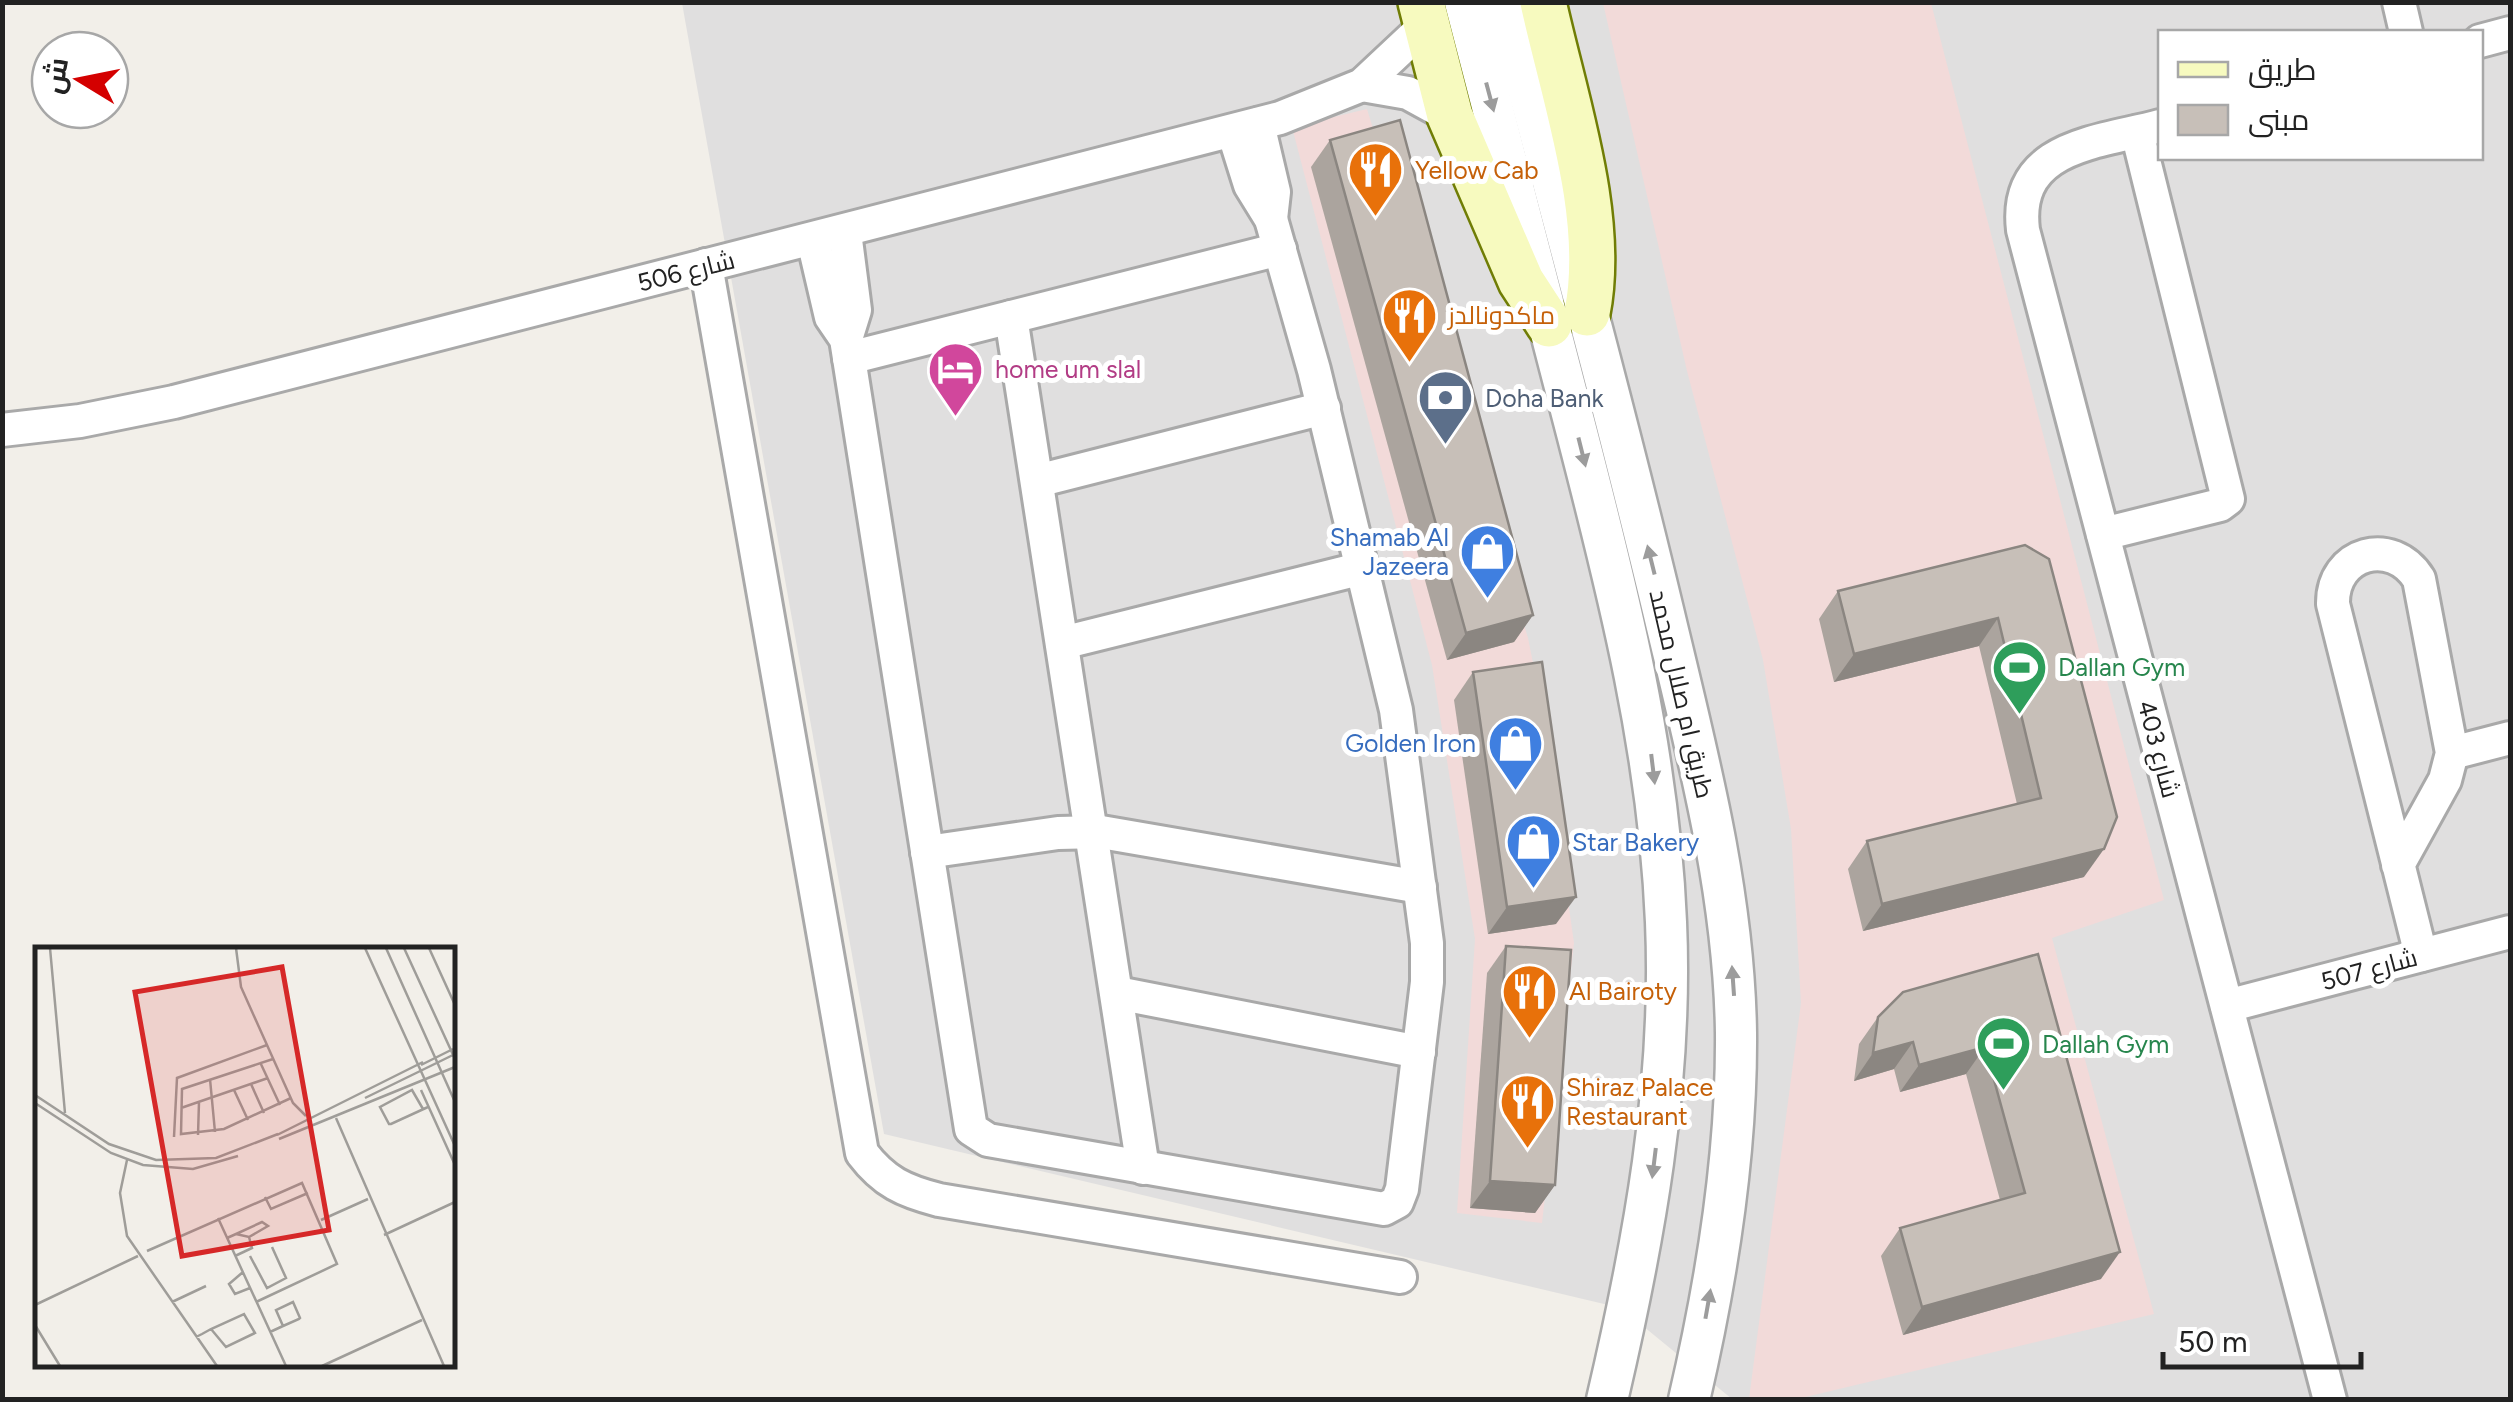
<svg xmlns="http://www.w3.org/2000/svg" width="2513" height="1402" font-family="Figtree,Cairo,sans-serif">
  <rect width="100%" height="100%" fill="#f2efe9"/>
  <path fill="#e0dfdf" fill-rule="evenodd" d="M 682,3 L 2510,3 L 2510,1399 L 1732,1399 L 1621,1308 L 884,1134 ZM 2160,32 L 2480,32 L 2480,158 L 2160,158 Z"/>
  <g fill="#f2dad9">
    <polygon points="1603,3 1931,3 2164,900 2052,938 2154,1314 1797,1399 1749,1399 1801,1003 1791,829 1763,660 1687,371"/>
    <polygon points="1367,109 1528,638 1538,688 1574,943 1542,1223 1457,1213 1475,939 1432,665 1292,127"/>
  </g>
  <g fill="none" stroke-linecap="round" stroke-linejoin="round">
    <defs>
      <g id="minor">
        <polyline points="2399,2 2406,32"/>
        <polyline points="2480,41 2510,33"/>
        <polyline points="1362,85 1408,93 1450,116"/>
        <polyline points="1258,124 1274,192 1271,219"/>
        <path d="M 2160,126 C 2098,143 2013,145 2023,230 L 2330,1400"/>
        <polyline points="845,232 855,310 846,339"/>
        <polyline points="813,240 831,317 846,339 971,1129 988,1140 1384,1209 1397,1202 1402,1189 1427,982 1427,943 1396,710 1314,370 1271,219 1250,185 1233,131"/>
        <path d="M 706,265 L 862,1153 C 884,1182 904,1191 939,1200 L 1400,1277"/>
        <polyline points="1011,317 1143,1168"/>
        <polyline points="849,358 1280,249"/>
        <polyline points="2,430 80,421 174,402 1280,118 1362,85 1426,25"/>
        <polyline points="1037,481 1324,408"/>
        <polyline points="2103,534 2220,505 2228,499 2137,132"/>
        <polyline points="1062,643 1363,568"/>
        <polyline points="2452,753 2510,738"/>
        <polyline points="927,852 1058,833 1101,832 1420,887"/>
        <path d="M 2398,865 L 2445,780 L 2452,753 L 2419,579 C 2392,536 2332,552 2333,604 L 2421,955"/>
        <polyline points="1117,993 1419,1052"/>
        <polyline points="2227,1006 2510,932"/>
      </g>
      <g id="tertiary">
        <path d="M 1465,2 C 1503,146 1540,290 1577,433 C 1619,595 1659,754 1666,922 C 1673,1084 1644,1242 1607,1400"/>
        <path d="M 1505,2 C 1559,205 1614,406 1663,610 C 1696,749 1734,889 1736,1033 C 1737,1157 1717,1280 1689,1400"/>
      </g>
      <g id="secondary">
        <polyline points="1421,2 1450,116 1521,281 1549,324"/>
        <path d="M 1543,2 C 1564,98 1606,216 1587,313"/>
      </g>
    </defs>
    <use href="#minor" stroke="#a9a9a9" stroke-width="38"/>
    <use href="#tertiary" stroke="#a9a9a9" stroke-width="45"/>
    <use href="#secondary" stroke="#707d05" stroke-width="50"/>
    <use href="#minor" stroke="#fff" stroke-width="32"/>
    <use href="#tertiary" stroke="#fff" stroke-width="40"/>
    <use href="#secondary" stroke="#f7fabf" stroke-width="45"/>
  </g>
  <g fill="#aba49e">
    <polygon points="1330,140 1533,615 1514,642 1447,660 1311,167"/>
    <polygon points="2025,545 2084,877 1863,931 1848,869 1867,841 2017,804 1979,646 1834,682 1819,619 1838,591"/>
    <polygon points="1473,672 1556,924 1488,934 1454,700"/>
    <polygon points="1506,946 1555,1185 1535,1213 1470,1208 1487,973"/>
    <polygon points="2038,954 2101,1279 1903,1335 1881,1256 1900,1228 2000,1200 1966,1074 1900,1092 1894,1069 1854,1081 1859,1044 1878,1017"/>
  </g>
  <g fill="#8b8681">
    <polygon points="1533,615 1514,642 1447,660 1466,633"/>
    <polygon points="1998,618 1979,646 1834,682 1854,654"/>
    <polygon points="2104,849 2084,877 1863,931 1882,904"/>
    <polygon points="1576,897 1556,924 1488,934 1507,907"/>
    <polygon points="1913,1042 1894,1069 1854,1081 1873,1053"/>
    <polygon points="1985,1047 1966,1074 1900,1092 1919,1065"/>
    <polygon points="1490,1181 1555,1185 1535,1213 1470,1208"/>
    <polygon points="2120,1252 2101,1279 1903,1335 1922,1307"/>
  </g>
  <g fill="#c7bfb8" stroke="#8b8681" stroke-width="2.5">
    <polygon points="1400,120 1533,615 1466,633 1330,140"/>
    <polygon points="2025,545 2049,559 2117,817 2104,849 1882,904 1867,841 2041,798 1998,618 1854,654 1838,591"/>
    <polygon points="1542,662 1576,897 1507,907 1473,672"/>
    <polygon points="1506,946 1571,950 1555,1185 1490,1181"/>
    <polygon points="2038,954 2120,1252 1922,1307 1900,1228 2025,1193 1985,1047 1919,1065 1913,1042 1873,1053 1878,1017 1903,992"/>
  </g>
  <defs><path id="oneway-solid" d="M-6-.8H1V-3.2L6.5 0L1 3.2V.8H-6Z" transform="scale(2.5)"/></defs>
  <g fill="#9c9c9c">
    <use href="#oneway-solid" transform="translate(1490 97) rotate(75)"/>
    <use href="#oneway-solid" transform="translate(1582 452) rotate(76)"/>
    <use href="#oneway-solid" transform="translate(1651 560) rotate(-104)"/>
    <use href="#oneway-solid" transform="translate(1653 769) rotate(83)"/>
    <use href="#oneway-solid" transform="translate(1733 981) rotate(-94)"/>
    <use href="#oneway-solid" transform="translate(1654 1163) rotate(97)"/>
    <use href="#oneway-solid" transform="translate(1708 1304) rotate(-80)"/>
  </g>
  <defs>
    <symbol id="restaurant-pin" viewBox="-11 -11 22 30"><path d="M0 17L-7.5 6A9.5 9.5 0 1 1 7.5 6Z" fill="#e8710a" stroke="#fff"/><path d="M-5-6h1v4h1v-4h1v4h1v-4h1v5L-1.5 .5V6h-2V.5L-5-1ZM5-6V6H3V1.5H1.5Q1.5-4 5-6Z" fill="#fff"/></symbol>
    <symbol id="hotel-pin" viewBox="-11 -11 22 30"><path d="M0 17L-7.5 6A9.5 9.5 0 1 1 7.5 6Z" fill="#d1479c" stroke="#fff"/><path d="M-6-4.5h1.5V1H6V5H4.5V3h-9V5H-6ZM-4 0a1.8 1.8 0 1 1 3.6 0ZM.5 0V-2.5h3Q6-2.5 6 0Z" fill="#fff"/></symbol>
    <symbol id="bank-pin" viewBox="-11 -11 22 30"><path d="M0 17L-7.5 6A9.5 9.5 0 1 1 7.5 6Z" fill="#5c6f8a" stroke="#fff"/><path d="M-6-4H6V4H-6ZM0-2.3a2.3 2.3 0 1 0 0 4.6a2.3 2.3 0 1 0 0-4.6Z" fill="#fff"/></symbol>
    <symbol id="shop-pin" viewBox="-11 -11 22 30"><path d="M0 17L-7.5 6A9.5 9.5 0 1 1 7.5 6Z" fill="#3f7fe0" stroke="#fff"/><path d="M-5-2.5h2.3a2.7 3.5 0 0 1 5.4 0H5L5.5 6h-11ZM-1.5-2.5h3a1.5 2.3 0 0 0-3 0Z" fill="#fff"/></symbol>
    <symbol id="stadium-pin" viewBox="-11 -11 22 30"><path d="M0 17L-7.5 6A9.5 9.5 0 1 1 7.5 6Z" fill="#2e9e5b" stroke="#fff"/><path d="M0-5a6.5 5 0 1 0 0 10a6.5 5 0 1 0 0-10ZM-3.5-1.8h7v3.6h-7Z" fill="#fff"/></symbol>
  </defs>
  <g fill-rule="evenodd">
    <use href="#restaurant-pin" x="1344" y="138" width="63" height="86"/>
    <use href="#restaurant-pin" x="1378" y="284" width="63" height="86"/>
    <use href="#hotel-pin" x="924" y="338" width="63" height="86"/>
    <use href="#bank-pin" x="1414" y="366" width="63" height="86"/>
    <use href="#shop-pin" x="1456" y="520" width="63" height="86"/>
    <use href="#stadium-pin" x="1988" y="636" width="63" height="86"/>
    <use href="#shop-pin" x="1484" y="712" width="63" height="86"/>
    <use href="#shop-pin" x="1502" y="810" width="63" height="86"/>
    <use href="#restaurant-pin" x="1498" y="960" width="63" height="86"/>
    <use href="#stadium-pin" x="1972" y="1012" width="63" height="86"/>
    <use href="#restaurant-pin" x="1496" y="1070" width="63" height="86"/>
  </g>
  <g text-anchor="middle" stroke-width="10" stroke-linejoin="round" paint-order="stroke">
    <g font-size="25" fill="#c56008" stroke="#fff" text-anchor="start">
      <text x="1415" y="179">Yellow Cab</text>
      <text x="1448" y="324">ماكدونالدز</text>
      <text x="1569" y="1000">Al Bairoty</text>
      <text x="1566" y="1096">Shiraz Palace<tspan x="1566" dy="29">Restaurant</tspan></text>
    </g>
    <g font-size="25" fill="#222" stroke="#fff">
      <text transform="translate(686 271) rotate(-14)" y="9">شارع 506</text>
      <text transform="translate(1682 694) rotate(77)" y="9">طريق ام صلال محمد</text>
      <text transform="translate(2159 749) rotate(75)" y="9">شارع 403</text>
      <text transform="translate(2369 969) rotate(-15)" y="9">شارع 507</text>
    </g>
    <g font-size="25" fill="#b23c85" stroke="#fff" text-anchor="start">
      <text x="995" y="378">home um slal</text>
    </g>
    <g font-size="25" fill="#4e5e75" stroke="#fff" text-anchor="start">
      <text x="1485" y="407">Doha Bank</text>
    </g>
    <g font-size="25" fill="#366cbe" stroke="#fff" text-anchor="end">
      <text x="1449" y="546">Shamab Al<tspan x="1449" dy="29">Jazeera</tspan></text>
      <text x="1476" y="752">Golden Iron</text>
      <text x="1572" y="851" text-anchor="start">Star Bakery</text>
    </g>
    <g font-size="25" fill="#27864d" stroke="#fff" text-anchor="start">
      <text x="2058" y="676">Dallan Gym</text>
      <text x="2042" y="1053">Dallah Gym</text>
    </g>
  </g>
  <g transform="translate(35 947)">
    <rect width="420" height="420" fill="#f2efe9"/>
    <path fill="none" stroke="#9f9d99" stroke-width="2.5" d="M 15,1 L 30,166M 201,1 L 206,40 L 258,156 L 271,169M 330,1 L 420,199M 351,1 L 420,155M 369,1 L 420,112M 394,1 L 420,58M 238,112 L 147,142 L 146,187 L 189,182 L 256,151M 225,115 L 245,158M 386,118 L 418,102M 175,132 L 180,185M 216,137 L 229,166M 199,143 L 213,173M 386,143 L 420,218M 0,148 L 74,197 L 121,213 L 181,211 L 243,187M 330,151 L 420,107M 0,156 L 76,206 L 108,218 L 158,222 L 203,209M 146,161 L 233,131M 388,162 L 377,143 L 345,160 L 354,177 L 356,177 L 393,160M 301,171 L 409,419M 163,188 L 164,155M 242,188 L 388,115M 139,190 L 142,131 L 232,98M 244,192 L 420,120M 92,213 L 85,246 L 92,289 L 182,419M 230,250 L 236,262 L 273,246M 183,271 L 251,419M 286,273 L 333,252M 349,288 L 420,255M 192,291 L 201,287 L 227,275 L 233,279 L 214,290 L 201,287M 112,304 L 267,236 L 302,317 L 221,355M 200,309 L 217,301 L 214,290M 215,309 L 232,341 L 251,331 L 237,300M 208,325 L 194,337 L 200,347 L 215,341M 137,355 L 171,339M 0,358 L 103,309M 0,378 L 25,419M 235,385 L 248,379 L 264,372 L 265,371 L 258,355 L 241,363 L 248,379M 161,390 L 167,387 L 176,382 L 209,367 L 220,386 L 191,400 L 176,382M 287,419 L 387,373"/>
    <path fill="#d62828" fill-opacity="0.15" stroke="#d62828" stroke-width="5" d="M 247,20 L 294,283 L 147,309 L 100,45 Z"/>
    <rect width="420" height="420" fill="none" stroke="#222" stroke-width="5"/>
  </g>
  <rect width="2513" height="1402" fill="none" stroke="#222222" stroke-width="10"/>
  <rect x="2158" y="30" width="325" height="130" fill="#ffffff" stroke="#a7a7a7" stroke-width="2.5"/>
  <rect x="2178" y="62" width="50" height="15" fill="#f7fabf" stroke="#a7a7a7" stroke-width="2.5"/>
  <text x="2248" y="80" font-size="30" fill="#222222">طريق</text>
  <rect x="2178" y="105" width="50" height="30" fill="#c7bfb8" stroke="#a7a7a7" stroke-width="2.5"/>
  <text x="2248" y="130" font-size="30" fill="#222222">مبنى</text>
  <g transform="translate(80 80) rotate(280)"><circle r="48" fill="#ffffff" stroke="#a7a7a7" stroke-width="2.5"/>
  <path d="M0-8L18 38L0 25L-18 38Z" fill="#d40000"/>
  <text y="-15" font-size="28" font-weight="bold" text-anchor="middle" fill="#222222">ش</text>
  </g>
  <path d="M2163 1352v15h198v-15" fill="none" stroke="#222222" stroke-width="5"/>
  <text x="2178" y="1352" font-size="30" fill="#222222" stroke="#ffffff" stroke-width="8" paint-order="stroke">50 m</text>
</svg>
